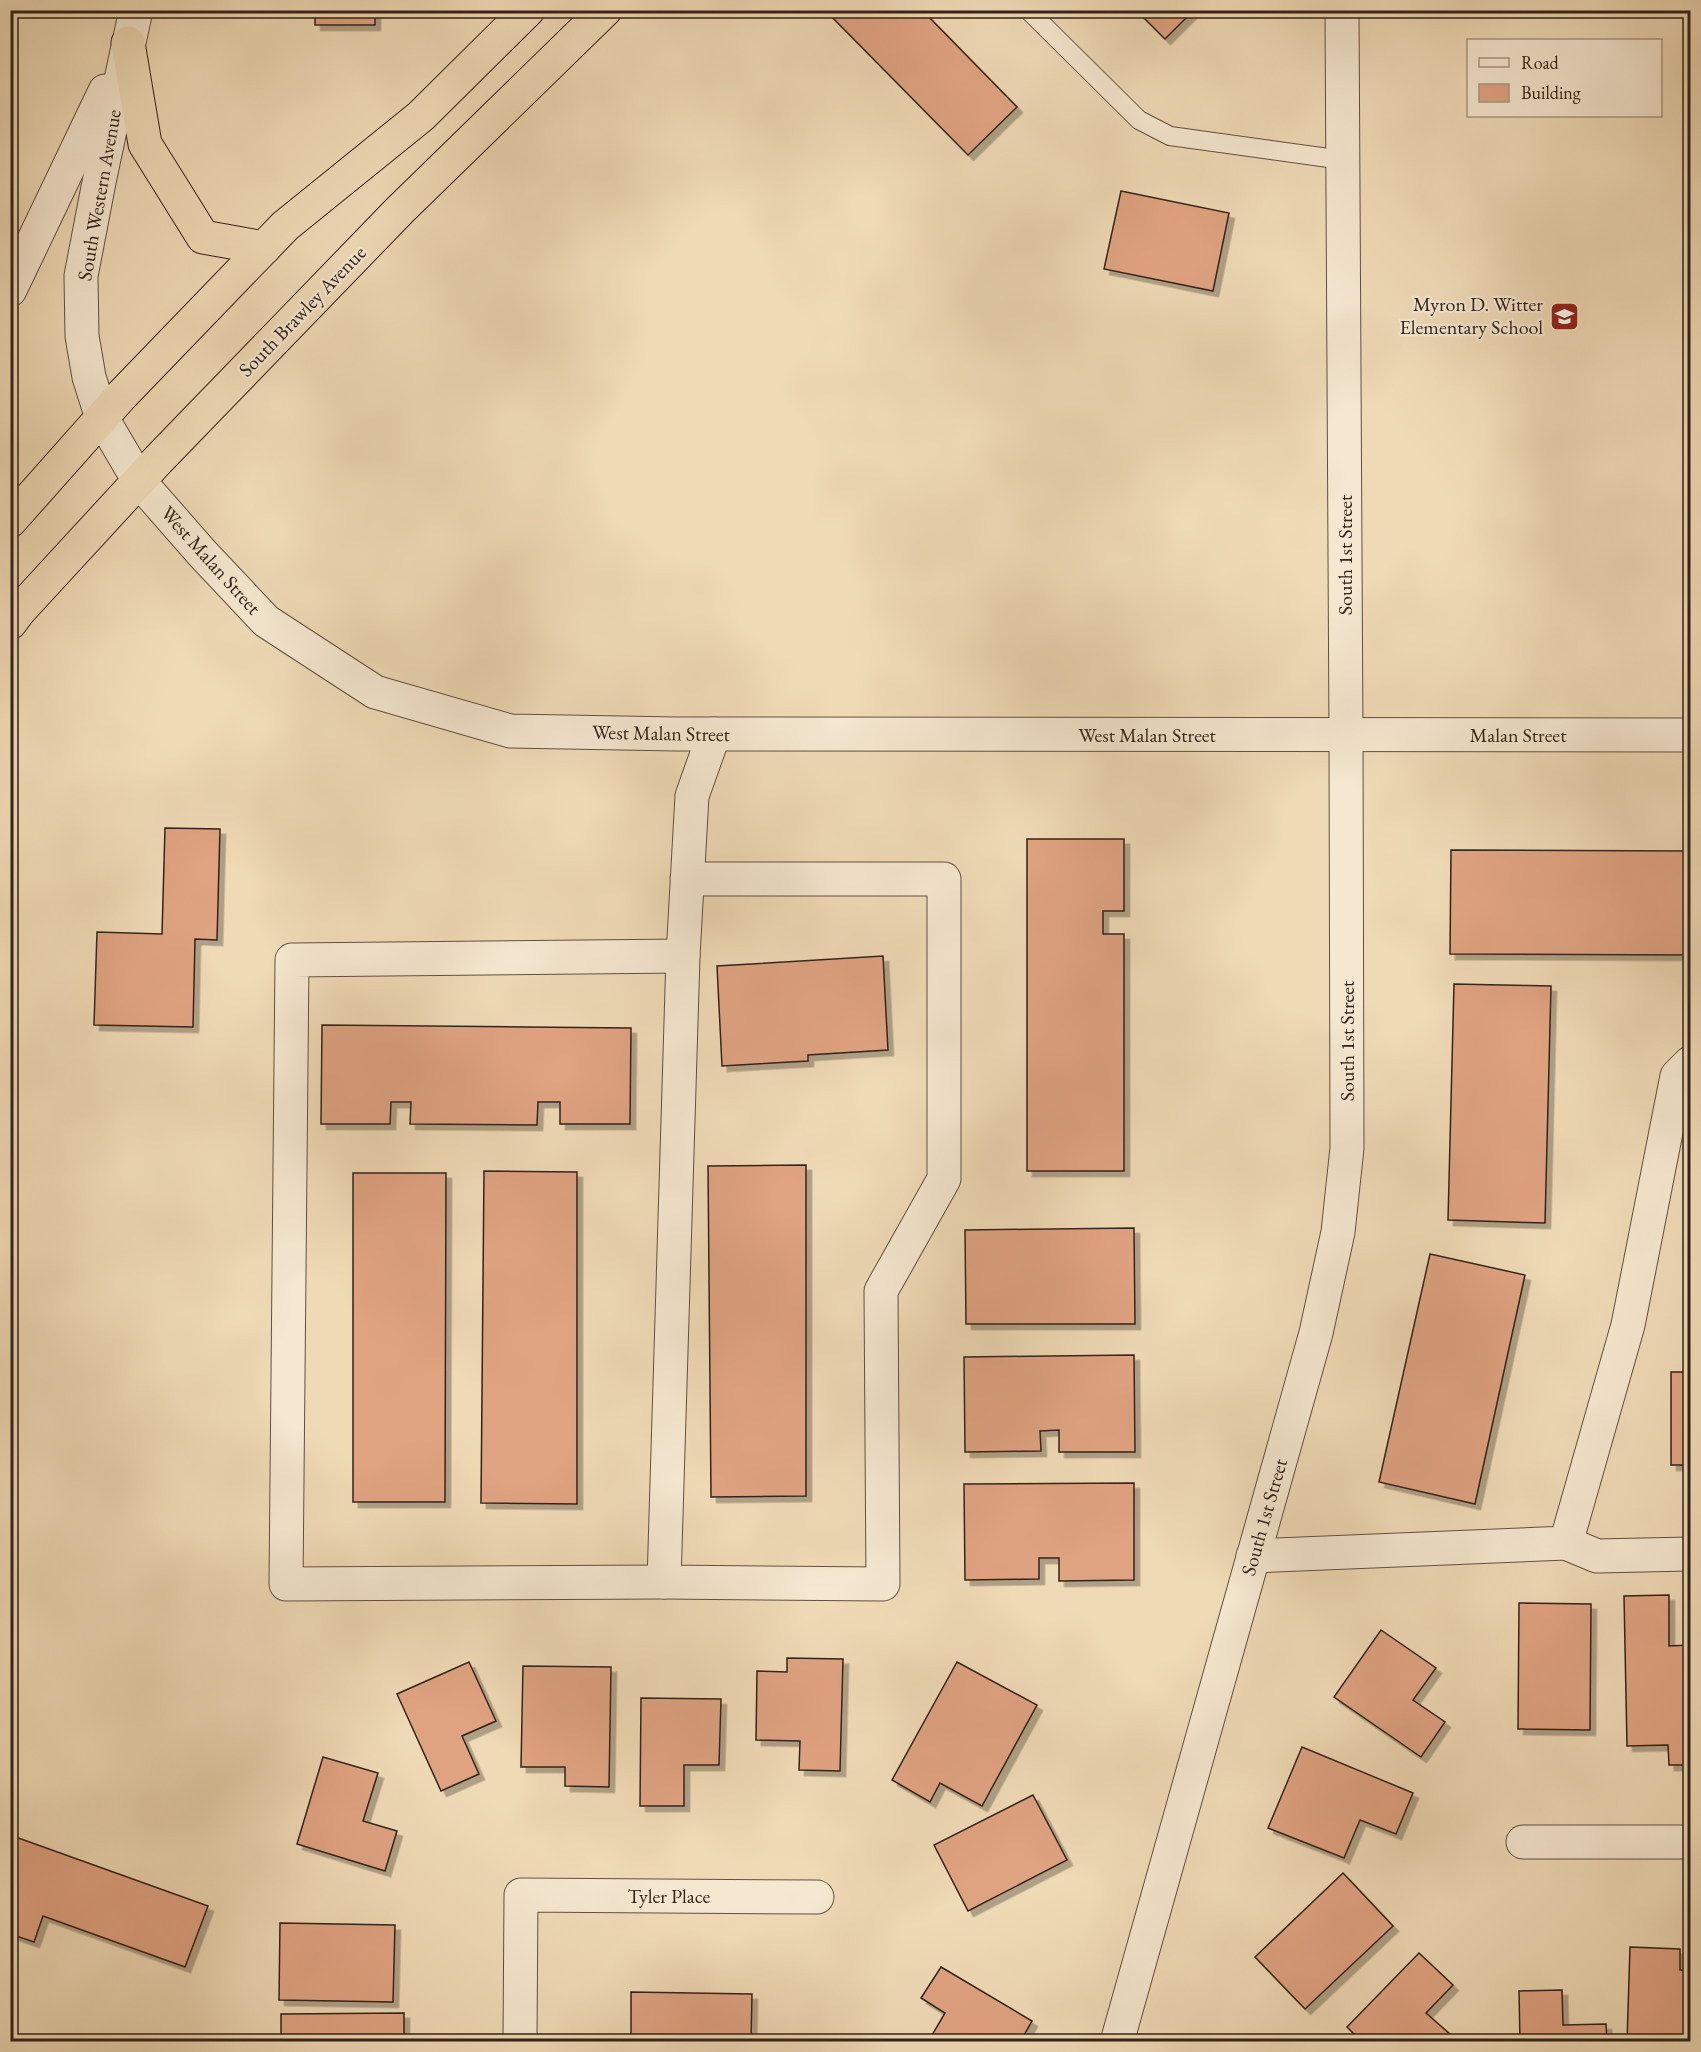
<svg xmlns="http://www.w3.org/2000/svg" width="1701" height="2052" font-family="'EB Garamond',serif">
  <defs>
    <filter id="shadow"><feDropShadow dx="5.5" dy="5.5" stdDeviation="0" flood-color="#0004"/></filter>
  </defs>
  <rect width="100%" height="100%" fill="#efdab6"/>
  <filter id="stains"><feTurbulence type="fractalNoise" baseFrequency=".00333" numOctaves="4"/><feColorMatrix values="0 0 0 0 .2 0 0 0 0 .09 0 0 0 0 .02 0 0 0 .5 -.17"/></filter>
  <radialGradient id="worn" r=".72"><stop offset=".6" stop-color="#630" stop-opacity="0"/><stop offset="1" stop-color="#630" stop-opacity=".3"/></radialGradient>
  <g fill="#e0a382" stroke="#31221a" stroke-width="1.5" filter="url(#shadow)">
    <rect x="315" y="10" width="60" height="15"/>
    <polygon points="825,10 922,10 1017,107 968,155"/>
    <polygon points="1136,10 1194,10 1165,39"/>
    <polygon points="1121,191 1229,213 1213,291 1104,269"/>
    <polygon points="165,828 220,829 217,940 195,939 193,1027 94,1025 97,932 162,934"/>
    <polygon points="1027,839 1124,839 1124,911 1103,911 1103,934 1124,934 1124,1171 1027,1171"/>
    <polygon points="1451,850 1690,851 1690,955 1450,954"/>
    <polygon points="883,956 888,1050 808,1055 808,1061 722,1066 717,966"/>
    <polygon points="1454,984 1551,986 1545,1223 1448,1220"/>
    <polygon points="322,1025 631,1028 630,1124 560,1124 560,1102 538,1102 537,1125 410,1124 411,1102 391,1102 390,1124 321,1124"/>
    <polygon points="806,1165 806,1496 711,1497 708,1166"/>
    <polygon points="484,1171 577,1172 577,1504 481,1503"/>
    <polygon points="353,1173 446,1173 445,1502 353,1502"/>
    <polygon points="1134,1228 1135,1324 966,1324 965,1230"/>
    <polygon points="1430,1254 1525,1275 1475,1504 1379,1482"/>
    <polygon points="1134,1355 1135,1452 1059,1452 1059,1430 1040,1431 1041,1451 965,1452 964,1357"/>
    <rect x="1671" y="1372" width="19" height="93"/>
    <polygon points="1134,1483 1134,1580 1059,1581 1059,1558 1039,1558 1039,1579 965,1580 964,1484"/>
    <polygon points="1669,1595 1669,1646 1690,1645 1690,1765 1669,1765 1668,1745 1627,1746 1624,1596"/>
    <polygon points="1519,1603 1591,1604 1590,1730 1518,1729"/>
    <polygon points="1381,1630 1436,1668 1413,1700 1445,1722 1421,1757 1334,1697"/>
    <polygon points="787,1658 843,1659 840,1771 799,1770 800,1741 756,1740 757,1671 787,1672"/>
    <polygon points="469,1662 496,1721 462,1736 479,1774 441,1791 397,1694"/>
    <polygon points="957,1662 1037,1705 982,1806 940,1783 930,1802 892,1780"/>
    <polygon points="523,1666 611,1667 609,1787 565,1786 565,1767 521,1767"/>
    <polygon points="641,1698 721,1699 719,1765 684,1765 684,1806 640,1806"/>
    <polygon points="1302,1747 1413,1793 1396,1834 1360,1820 1344,1858 1268,1828"/>
    <polygon points="323,1757 378,1773 363,1821 397,1831 385,1871 297,1844"/>
    <polygon points="1033,1795 1067,1860 968,1911 934,1845"/>
    <polygon points="10,1835 208,1906 185,1967 43,1916 34,1942 10,1934"/>
    <polygon points="1343,1873 1393,1926 1305,2009 1255,1957"/>
    <polygon points="280,1923 395,1925 393,2002 279,2000"/>
    <polygon points="1630,1947 1680,1949 1680,1970 1690,1970 1690,2042 1627,2042"/>
    <polygon points="1419,1953 1453,1985 1426,2013 1451,2035 1445,2042 1362,2042 1347,2027"/>
    <polygon points="941,1967 1032,2021 1020,2042 928,2042 945,2013 921,1998"/>
    <polygon points="1562,1990 1563,2025 1606,2024 1607,2042 1520,2042 1519,1991"/>
    <polygon points="631,1992 752,1994 751,2042 612,2042 612,2035 631,2035"/>
    <polygon points="404,2013 404,2042 281,2042 281,2014"/>
  </g>
  <g fill="none" stroke-linecap="round" stroke-linejoin="round">
    <defs>
      <polyline id="service" points="1028,10 1139,120 1170,136 1343,160"/>
      <g id="minor">
        <polyline points="687,879 944,879 944,1179 881,1291 883,1584 664,1582 683,956 692,796 714,734"/>
        <polyline points="1566,1543 1597,1556 1690,1554"/>
        <polyline points="1253,1556 1566,1543 1628,1325 1677,1076 1690,1063"/>
        <polyline points="664,1582 286,1584 292,960 683,956"/>
        <polyline points="1523,1842 1690,1842"/>
        <polyline points="520,2042 521,1895 817,1897"/>
        <polyline points="1117,2042 1316,1333 1338,1232 1347,1148 1346,735"/>
      </g>
      <g id="tertiary">
        <polyline points="136,10 100,177 81,276 82,336 89,377 102,418 139,481 202,553 266,621 375,692 510,731 677,734 1690,735"/>
        <polyline points="1342,10 1346,735"/>
        <polyline points="10,290 105,91"/>
      </g>
      <g id="trunk">
        <polyline points="128,43 145,144 203,237 264,248"/>
        <polyline points="10,521 121,396 285,226 421,116 528,10"/>
        <polyline points="10,623 19,611 158,460 399,211 605,10"/>
      </g>
    </defs>
    <use href="#service" stroke="#605041" stroke-width="20"/>
    <use href="#minor" stroke="#605041" stroke-width="35"/>
    <use href="#tertiary" stroke="#605041" stroke-width="35"/>
    <use href="#trunk" stroke="#31221a" stroke-width="35"/>
    <use href="#service" stroke="#f5e7d0" stroke-width="18"/>
    <use href="#minor" stroke="#f5e7d0" stroke-width="33"/>
    <use href="#tertiary" stroke="#f5e7d0" stroke-width="33"/>
    <use href="#trunk" stroke="#efdab6" stroke-width="33"/>
  </g>
  <defs>
    <symbol id="school-square" viewBox="-11 -11 22 22"><rect x="-9" y="-9" width="18" height="18" rx="4" fill="#8f2418" stroke="#f5e7d0"/><path d="M0-5L7-2L0 1L-7-2ZM-4 1L0 2.5L4 1V4Q0 6-4 4Z" fill="#fff"/></symbol>
  </defs>
  <g fill-rule="evenodd">
    <use href="#school-square" x="1548" y="300" width="33" height="33"/>
  </g>
  <g text-anchor="middle" stroke-width="4.5" stroke-linejoin="round" paint-order="stroke">
    <g font-size="20" fill="#31221a" stroke="#f5e7d0">
      <text transform="translate(99 195) rotate(-80)" y="7">South Western Avenue</text>
      <text transform="translate(302 311) rotate(-46)" y="7">South Brawley Avenue</text>
      <text transform="translate(1345 555) rotate(-90)" y="7">South 1st Street</text>
      <text transform="translate(211 560) rotate(48)" y="7">West Malan Street</text>
      <text transform="translate(661 733) rotate(1)" y="7">West Malan Street</text>
      <text x="1147" y="742">West Malan Street</text>
      <text x="1518" y="742">Malan Street</text>
      <text transform="translate(1347 1041) rotate(-90)" y="7">South 1st Street</text>
      <text transform="translate(1264 1517) rotate(-74)" y="7">South 1st Street</text>
      <text x="669" y="1903">Tyler Place</text>
    </g>
    <g font-size="20" fill="#31221a" stroke="#f5e7d0" text-anchor="end">
      <text x="1543" y="311">Myron D. Witter<tspan x="1543" dy="23">Elementary School</tspan></text>
    </g>
  </g>
  <rect width="1701" height="2052" fill="none" stroke="#efdab6" stroke-width="36"/>
  <rect x="12" y="12" width="1677" height="2028" fill="none" stroke="#31221a" stroke-width="3"/>
  <rect x="18" y="18" width="1665" height="2016" fill="none" stroke="#31221a" stroke-width="1.5"/>
  <rect x="1467" y="39" width="195" height="78" fill="#f5e7d0" stroke="#a79887" stroke-width="1.5"/>
  <rect x="1479" y="58" width="30" height="9" fill="#f5e7d0" stroke="#a79887" stroke-width="1.5"/>
  <text x="1521" y="69" font-size="18" fill="#31221a">Road</text>
  <rect x="1479" y="84" width="30" height="18" fill="#e0a382" stroke="#a79887" stroke-width="1.5"/>
  <text x="1521" y="99" font-size="18" fill="#31221a">Building</text>
  <rect width="100%" height="100%" filter="url(#stains)"/>
  <rect width="100%" height="100%" fill="url(#worn)"/>
</svg>
